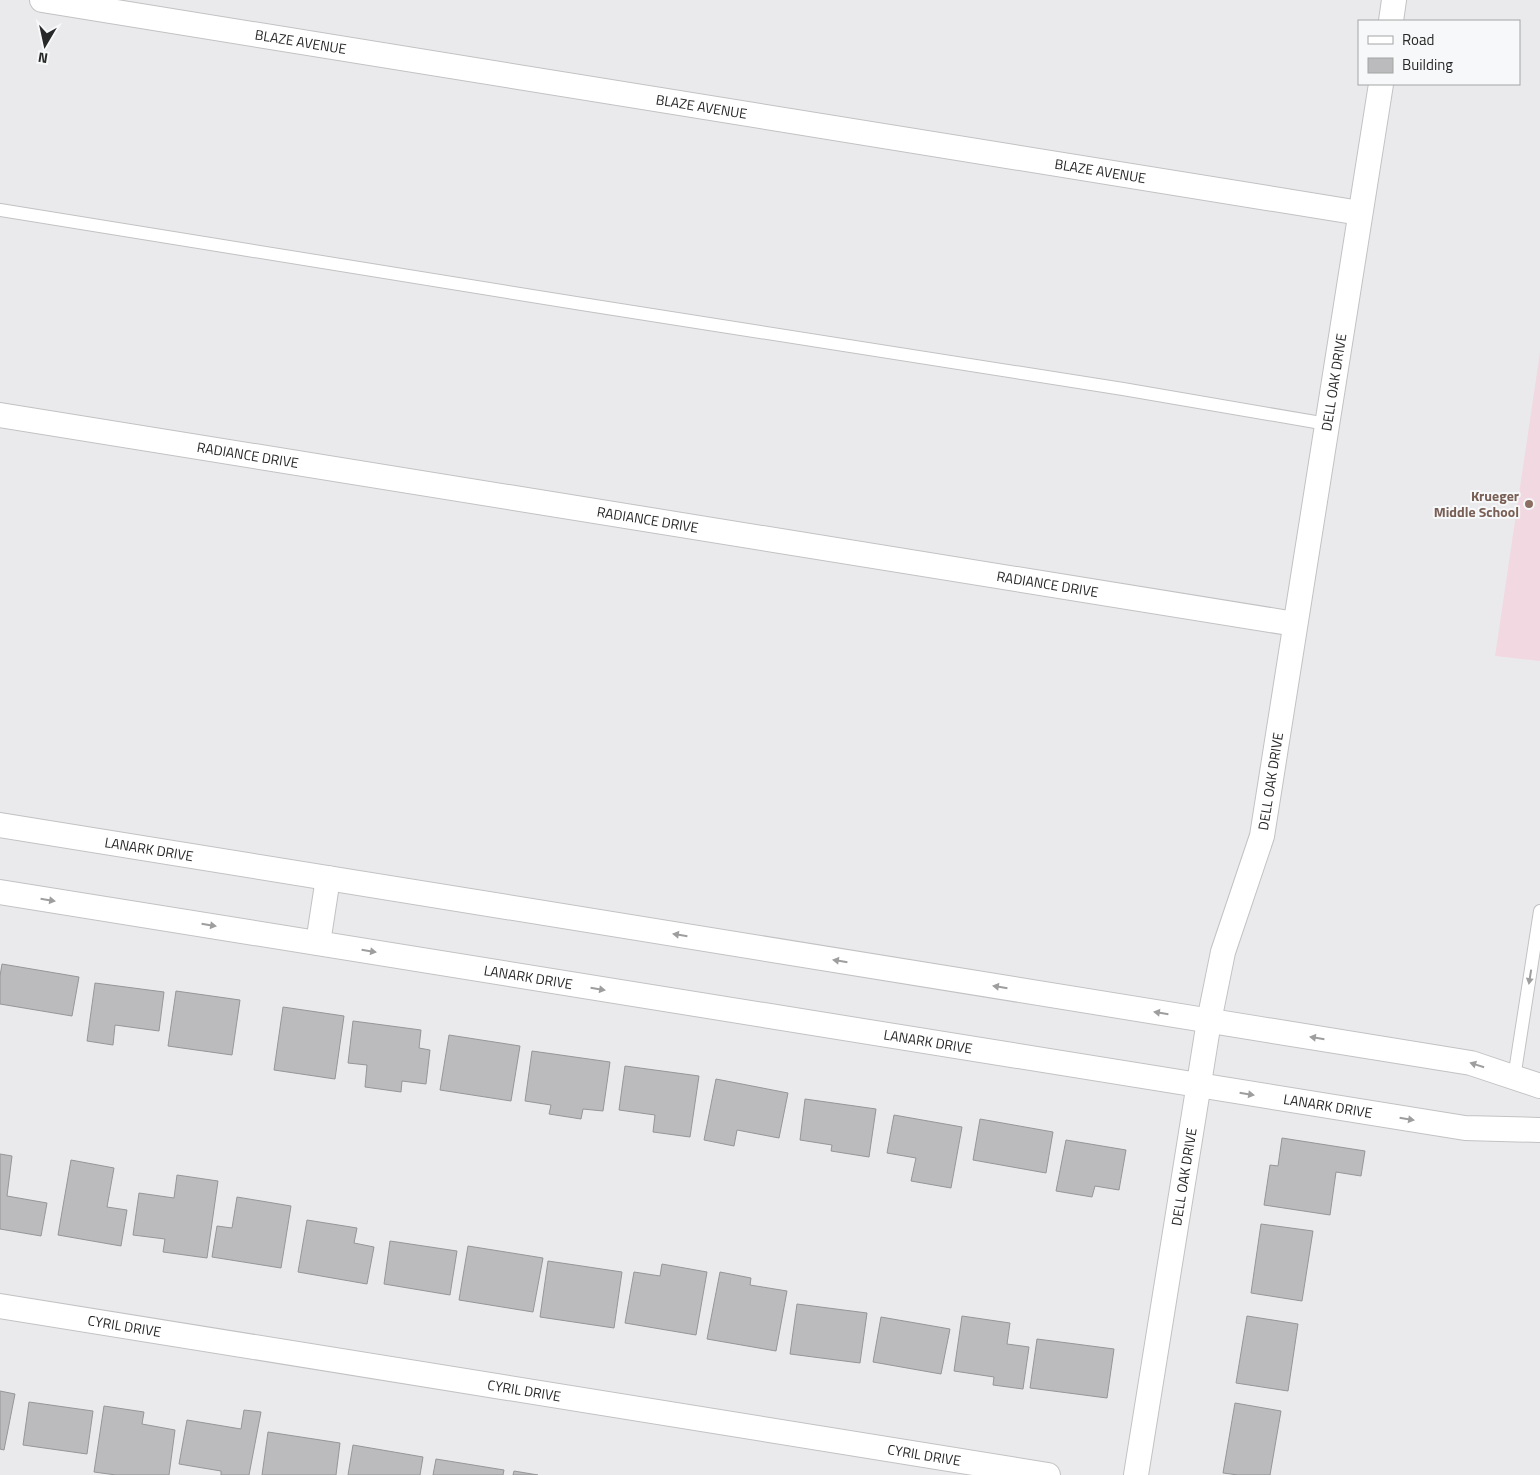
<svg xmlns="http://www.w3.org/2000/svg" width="1540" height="1475" font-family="'Titillium Web',sans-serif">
  <rect width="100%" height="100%" fill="#eaeaec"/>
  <polygon fill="#f2d9e1" points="1540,352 1540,661 1495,656"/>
  <g fill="#bbbbbd" stroke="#959697">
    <polygon points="2,964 79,977 72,1016 0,1004 0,976"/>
    <polygon points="95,983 164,992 159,1031 115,1025 113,1045 87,1041"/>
    <polygon points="176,991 240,1000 232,1055 168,1046"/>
    <polygon points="283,1007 344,1016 335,1079 274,1070"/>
    <polygon points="353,1021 421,1030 419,1048 430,1050 426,1084 402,1081 401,1092 365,1087 367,1065 348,1063"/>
    <polygon points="449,1035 520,1046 511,1101 440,1090"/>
    <polygon points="532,1051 610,1062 603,1111 583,1109 581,1119 549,1114 551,1105 525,1101"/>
    <polygon points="625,1066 699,1076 690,1137 653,1132 655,1115 619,1110"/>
    <polygon points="716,1079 788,1093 779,1138 737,1130 734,1146 704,1140"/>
    <polygon points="805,1099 876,1109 869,1157 831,1151 832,1145 800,1140"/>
    <polygon points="894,1115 962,1127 951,1188 911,1181 916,1158 887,1153"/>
    <polygon points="980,1119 1053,1132 1046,1173 973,1160"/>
    <polygon points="1282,1138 1365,1151 1361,1176 1336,1172 1330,1215 1264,1205 1270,1165 1278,1166"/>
    <polygon points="1066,1140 1126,1150 1119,1190 1095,1186 1092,1197 1056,1191"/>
    <polygon points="0,1154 12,1156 7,1196 47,1203 41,1236 0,1229"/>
    <polygon points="71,1160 114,1168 107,1207 127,1210 121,1246 58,1235"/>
    <polygon points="177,1175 218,1181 207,1258 163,1252 165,1239 133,1235 139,1193 174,1198"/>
    <polygon points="237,1197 291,1206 281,1268 212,1257 217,1226 232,1228"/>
    <polygon points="307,1220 357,1228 354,1243 374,1247 367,1284 298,1272"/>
    <polygon points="1261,1224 1313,1231 1302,1301 1251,1293"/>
    <polygon points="390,1241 457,1251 450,1295 384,1284"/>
    <polygon points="468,1246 543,1258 533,1312 459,1300"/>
    <polygon points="548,1261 622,1272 614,1328 540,1317"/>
    <polygon points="662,1264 707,1272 696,1335 625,1323 634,1272 660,1276"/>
    <polygon points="720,1272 751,1278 750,1285 787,1291 776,1351 707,1339"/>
    <polygon points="797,1304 867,1313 860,1363 790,1354"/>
    <polygon points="962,1316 1010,1323 1007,1344 1029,1347 1023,1389 993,1385 994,1377 954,1371"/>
    <polygon points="1247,1316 1298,1324 1288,1391 1236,1383"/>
    <polygon points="881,1317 950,1329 941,1374 873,1362"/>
    <polygon points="1037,1339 1114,1349 1107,1398 1030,1388"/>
    <polygon points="0,1391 15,1394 4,1450 0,1449"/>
    <polygon points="29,1402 93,1411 87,1454 23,1445"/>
    <polygon points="1235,1403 1281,1411 1270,1475 1238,1475 1223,1473"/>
    <polygon points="104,1406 144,1412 142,1424 175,1430 169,1475 116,1475 94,1472"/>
    <polygon points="244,1410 261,1412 249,1475 221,1475 221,1471 179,1464 187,1420 241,1429"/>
    <polygon points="268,1432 340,1443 336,1475 262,1475"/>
    <polygon points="353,1445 423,1457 420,1475 348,1475"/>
    <polygon points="436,1459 504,1470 503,1475 433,1475"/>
    <polygon points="514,1471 538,1475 513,1475"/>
  </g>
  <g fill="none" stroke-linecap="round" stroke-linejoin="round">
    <defs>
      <g id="service">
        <polyline points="0,210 582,304 1123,389 1327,424"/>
        <polyline points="1514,1078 1540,911"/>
      </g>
      <g id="minor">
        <path id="s1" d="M 42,0 L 1360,213"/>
        <polyline points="1391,21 1394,0"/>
        <path id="s2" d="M 0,415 L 1295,624"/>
        <path id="s3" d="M 0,825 L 1471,1063 L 1540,1086"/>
        <path id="s4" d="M 0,892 L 1465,1128 L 1540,1130"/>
        <polyline points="318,943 328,878"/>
        <path id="s5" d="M 0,1306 L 1048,1475"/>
        <path id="s6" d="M 1136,1475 L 1209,1021 L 1223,952 L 1262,836 L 1381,84"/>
      </g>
    </defs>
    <use href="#service" stroke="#c2c2c4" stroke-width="14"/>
    <use href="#minor" stroke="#c2c2c4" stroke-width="26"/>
    <use href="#service" stroke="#fff" stroke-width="12"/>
    <use href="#minor" stroke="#fff" stroke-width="24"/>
  </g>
  <defs><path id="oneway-solid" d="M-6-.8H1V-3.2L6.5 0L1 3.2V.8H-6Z" transform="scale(1.25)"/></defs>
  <g fill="#9e9e9e">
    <use href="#oneway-solid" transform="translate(48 900) rotate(9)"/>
    <use href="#oneway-solid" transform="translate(209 925) rotate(9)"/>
    <use href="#oneway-solid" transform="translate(680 935) rotate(-171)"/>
    <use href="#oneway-solid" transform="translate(369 951) rotate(9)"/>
    <use href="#oneway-solid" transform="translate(840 961) rotate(-171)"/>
    <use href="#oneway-solid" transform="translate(1530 977) rotate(99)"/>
    <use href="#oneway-solid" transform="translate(1000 987) rotate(-171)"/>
    <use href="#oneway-solid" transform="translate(598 989) rotate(9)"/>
    <use href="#oneway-solid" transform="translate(1161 1013) rotate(-171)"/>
    <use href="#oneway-solid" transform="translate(1317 1038) rotate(-171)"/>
    <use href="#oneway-solid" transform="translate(1477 1065) rotate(-162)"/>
    <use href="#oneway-solid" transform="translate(1247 1094) rotate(9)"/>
    <use href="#oneway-solid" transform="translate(1407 1119) rotate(9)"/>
  </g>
  <circle fill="#8d6e63" stroke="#f7f8f9" stroke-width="2" cx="1529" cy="504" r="5"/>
  <g text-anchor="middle" stroke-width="4" stroke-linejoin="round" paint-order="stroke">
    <g font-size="14" fill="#282828" stroke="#f7f8f9">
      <text dy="5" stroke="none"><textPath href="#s1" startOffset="262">BLAZE AVENUE</textPath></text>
      <text dy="5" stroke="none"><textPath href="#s1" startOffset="668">BLAZE AVENUE</textPath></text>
      <text dy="5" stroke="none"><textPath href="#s1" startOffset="1072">BLAZE AVENUE</textPath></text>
      <text dy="5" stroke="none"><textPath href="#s6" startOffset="1112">DELL OAK DRIVE</textPath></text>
      <text dy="5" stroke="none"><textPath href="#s2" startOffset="251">RADIANCE DRIVE</textPath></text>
      <text dy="5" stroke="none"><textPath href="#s2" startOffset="656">RADIANCE DRIVE</textPath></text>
      <text dy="5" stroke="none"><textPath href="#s2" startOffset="1061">RADIANCE DRIVE</textPath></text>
      <text dy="5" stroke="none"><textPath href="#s6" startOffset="708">DELL OAK DRIVE</textPath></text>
      <text dy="5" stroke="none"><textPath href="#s3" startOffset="151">LANARK DRIVE</textPath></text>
      <text dy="5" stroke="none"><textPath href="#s4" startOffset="535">LANARK DRIVE</textPath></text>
      <text dy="5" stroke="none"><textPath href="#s4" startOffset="940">LANARK DRIVE</textPath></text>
      <text dy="5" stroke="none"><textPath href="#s4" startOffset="1345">LANARK DRIVE</textPath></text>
      <text dy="5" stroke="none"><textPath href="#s6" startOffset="302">DELL OAK DRIVE</textPath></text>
      <text dy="5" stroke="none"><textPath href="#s5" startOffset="126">CYRIL DRIVE</textPath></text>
      <text dy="5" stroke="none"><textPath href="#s5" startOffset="531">CYRIL DRIVE</textPath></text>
      <text dy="5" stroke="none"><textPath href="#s5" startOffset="936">CYRIL DRIVE</textPath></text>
    </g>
    <g font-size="14" font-weight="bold" fill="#785e54" stroke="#f7f8f9" text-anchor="end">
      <text x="1519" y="501">Krueger<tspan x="1519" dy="16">Middle School</tspan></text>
    </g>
  </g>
  <rect x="1358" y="20" width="162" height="65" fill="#f7f8f9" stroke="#a4a5a5"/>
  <rect x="1368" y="36" width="25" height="8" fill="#ffffff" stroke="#a4a5a5"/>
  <text x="1402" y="45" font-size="15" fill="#282828">Road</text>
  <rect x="1368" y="58" width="25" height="15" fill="#bbbbbd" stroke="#a4a5a5"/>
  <text x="1402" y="70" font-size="15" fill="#282828">Building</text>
  <g transform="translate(45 45) rotate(189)" stroke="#f7f8f9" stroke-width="4" paint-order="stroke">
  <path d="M0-4L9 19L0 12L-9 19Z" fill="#282828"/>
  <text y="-8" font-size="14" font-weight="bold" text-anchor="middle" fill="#282828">N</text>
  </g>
</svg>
